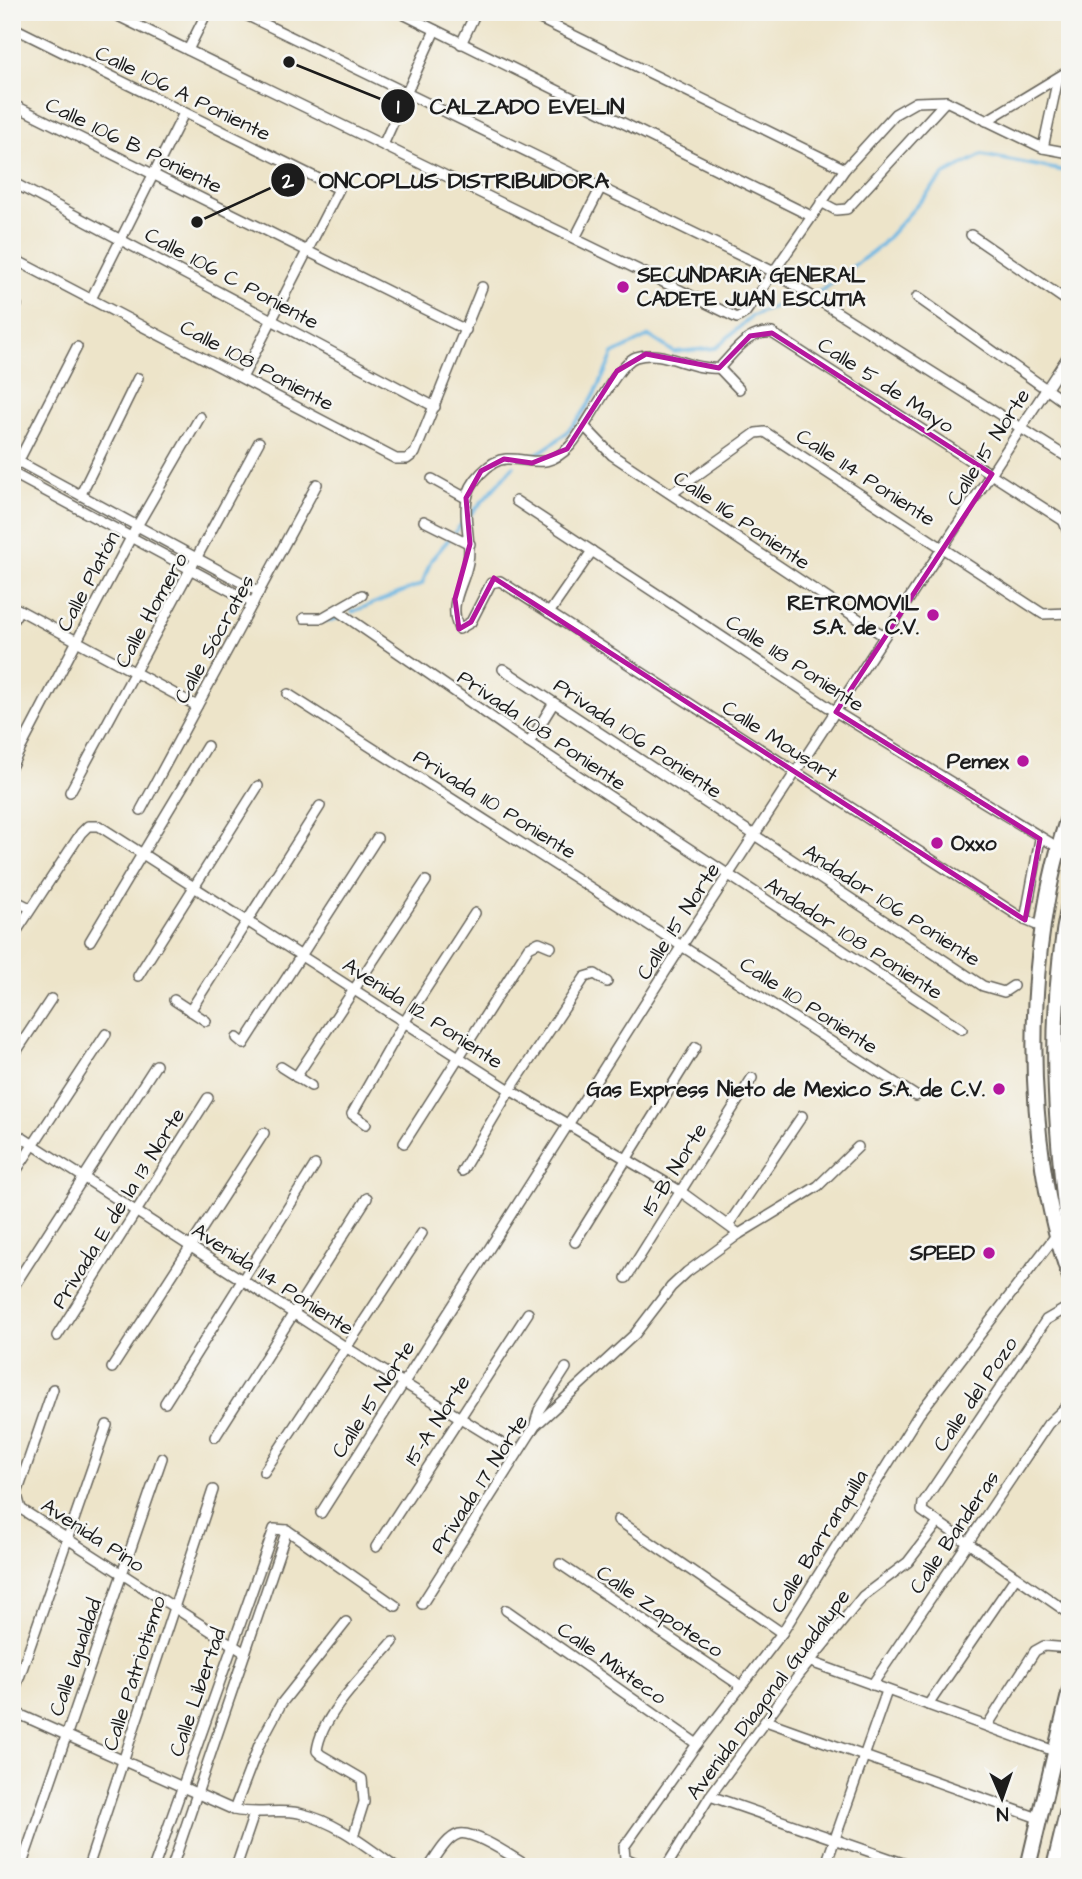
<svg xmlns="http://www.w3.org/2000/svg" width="1082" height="1879" font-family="'Architects Daughter',sans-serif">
  <rect width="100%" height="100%" fill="#f6f6f2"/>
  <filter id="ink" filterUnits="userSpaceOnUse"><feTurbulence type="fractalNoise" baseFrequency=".0143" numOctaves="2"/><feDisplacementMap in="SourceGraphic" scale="14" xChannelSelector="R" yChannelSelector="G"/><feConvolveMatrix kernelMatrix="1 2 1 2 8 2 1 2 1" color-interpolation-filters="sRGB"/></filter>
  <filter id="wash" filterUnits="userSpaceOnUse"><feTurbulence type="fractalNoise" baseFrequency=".00686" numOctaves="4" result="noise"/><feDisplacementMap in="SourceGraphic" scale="28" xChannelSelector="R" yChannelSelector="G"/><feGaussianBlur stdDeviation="1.57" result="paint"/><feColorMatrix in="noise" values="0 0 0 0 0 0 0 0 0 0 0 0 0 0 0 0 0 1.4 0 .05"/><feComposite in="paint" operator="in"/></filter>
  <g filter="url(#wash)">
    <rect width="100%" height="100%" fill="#ede4c9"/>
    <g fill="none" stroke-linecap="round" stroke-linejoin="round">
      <g stroke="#69b5e2" stroke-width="3.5">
        <polyline points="815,292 824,289 880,246 945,174 982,155 1070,172"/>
        <path d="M 528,458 C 577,435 593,401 613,354 L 649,336 L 674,352 L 716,348 L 752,316 L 801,296"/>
        <polyline points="471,514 514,466"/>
        <polyline points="455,532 464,521"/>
        <polyline points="352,612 422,584 431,560 449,539"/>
        <polyline points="327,621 338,618"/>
      </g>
    </g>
  </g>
  <g filter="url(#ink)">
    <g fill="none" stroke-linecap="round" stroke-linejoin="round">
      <defs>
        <g id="minor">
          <polyline points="110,12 737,318 745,313 845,169 895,114 916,102 946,101 1043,148 1070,153"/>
          <polyline points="240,12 772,271 1070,459"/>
          <polyline points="399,12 811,216"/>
          <polyline points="526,12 845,169"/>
          <polyline points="12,27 339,189 243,376"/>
          <polyline points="461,44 476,12"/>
          <polyline points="188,50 207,12"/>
          <polyline points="12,104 466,330"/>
          <polyline points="986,121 1070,70"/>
          <polyline points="383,145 435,30"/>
          <polyline points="1043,148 1058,78"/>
          <polyline points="12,182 435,407"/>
          <polyline points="821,202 836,210 847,209 946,101"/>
          <polyline points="971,235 1070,303"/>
          <polyline points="575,238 600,189"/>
          <polyline points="12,258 396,459 407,459 415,453 482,287"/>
          <polyline points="917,297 1070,406"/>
          <polyline points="91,299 184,113"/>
          <polyline points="12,313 17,305"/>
          <polyline points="719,368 739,389"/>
          <polyline points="586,428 612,455 884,636"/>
          <polyline points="12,458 259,592"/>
          <polyline points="17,464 77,347"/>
          <polyline points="12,473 253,603"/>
          <polyline points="432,479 466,498"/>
          <polyline points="81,494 138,378"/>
          <polyline points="671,494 756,433 765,432 1043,614 1070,613"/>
          <polyline points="516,501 836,712 1059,848"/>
          <polyline points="424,521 470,544"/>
          <polyline points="1064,522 1070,537"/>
          <polyline points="12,606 197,706"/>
          <polyline points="338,611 529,743 962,1029"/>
          <polyline points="549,613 592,551"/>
          <polyline points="304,618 322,618 362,595"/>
          <polyline points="12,622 19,610"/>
          <polyline points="503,669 983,986 1004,992 1013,986"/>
          <polyline points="288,694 916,1096"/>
          <polyline points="529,743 553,704"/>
          <polyline points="12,765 137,526 200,417"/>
          <polyline points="70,792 259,442"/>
          <polyline points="141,810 317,484"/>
          <polyline points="12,899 30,908"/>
          <polyline points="1025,920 1040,839"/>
          <path d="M 1044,928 L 1025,920 L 500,581 L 491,583 L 471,622 L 459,629 C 447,603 464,586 468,562 C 472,541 463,519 467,499 C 469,483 489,460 506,459 C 532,458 546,471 570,446 C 588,426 617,363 636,357 C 664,348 690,371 719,368 C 735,352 747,331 772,333 L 1070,525"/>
          <polyline points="12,938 81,833 88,826 99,826 510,1090 680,1191 739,1234"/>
          <polyline points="90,941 207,746"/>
          <polyline points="138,976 258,786"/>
          <polyline points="174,1000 206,1021"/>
          <polyline points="190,1011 320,806"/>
          <polyline points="237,1038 244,1044 377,838"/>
          <polyline points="12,1058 51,999"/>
          <polyline points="281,1067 311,1086"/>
          <polyline points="296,1077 426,881"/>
          <polyline points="366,1124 352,1114 405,1021 475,913"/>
          <polyline points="12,1131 347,1348 517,1453"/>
          <polyline points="404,1143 529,947 539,942 551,947"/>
          <polyline points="462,1171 510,1090 585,977 595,974 607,982"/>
          <polyline points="12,1177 106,1034"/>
          <polyline points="728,1225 802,1116"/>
          <polyline points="575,1242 696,1047"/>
          <polyline points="626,1278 752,1078"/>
          <polyline points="12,1289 156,1065"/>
          <polyline points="1070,1306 1046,1320 923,1503 922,1511 1070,1614"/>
          <polyline points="57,1336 208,1098"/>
          <polyline points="112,1368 264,1133"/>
          <polyline points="165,1403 315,1165"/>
          <polyline points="535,1424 539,1410 566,1368"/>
          <polyline points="215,1437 367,1198"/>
          <polyline points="264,1472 422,1233"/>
          <polyline points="12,1478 21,1509 245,1653"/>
          <polyline points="12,1508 53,1389"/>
          <polyline points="321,1513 683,944 1070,353"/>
          <polyline points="618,1520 782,1633"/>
          <polyline points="376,1547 528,1313"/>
          <polyline points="560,1564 741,1686"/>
          <polyline points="422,1604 535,1426 635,1334 671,1287 687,1272 739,1234 818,1186 858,1147"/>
          <polyline points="506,1610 697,1744"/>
          <polyline points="811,1662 1057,1752"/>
          <polyline points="872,1685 1048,1424 1070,1403"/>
          <polyline points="12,1698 107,1425"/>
          <polyline points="928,1705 1015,1578"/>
          <path d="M 12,1711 L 234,1810 C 256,1815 277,1809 299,1813 C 335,1821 366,1846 395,1867"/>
          <polyline points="766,1721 1041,1819"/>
          <polyline points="987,1726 1035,1651 1044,1646 1070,1648"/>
          <polyline points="710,1796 914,1867"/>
          <polyline points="234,1810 259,1745 281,1704 346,1622"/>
          <path d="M 353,1837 L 364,1802 L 362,1779 L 321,1755 L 317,1751 C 321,1714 369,1670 393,1642"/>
          <polyline points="21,1867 162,1458"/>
          <polyline points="88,1867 213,1490"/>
          <polyline points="154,1867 274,1529 287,1530 396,1606"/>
          <polyline points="172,1867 287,1530"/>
          <polyline points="236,1867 254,1814"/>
          <path d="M 429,1867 C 437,1856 446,1838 459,1834 C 474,1830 514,1858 529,1867"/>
          <polyline points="645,1867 625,1858 624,1847 697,1744 782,1633 919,1414 1057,1234"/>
          <polyline points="666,1867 710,1796 799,1675 863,1596 908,1562 938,1523"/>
          <polyline points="825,1867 887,1691"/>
        </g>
        <g id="primary">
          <path d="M 1070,812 C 1023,944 1022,1146 1070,1277"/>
          <path d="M 1070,899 C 1046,1013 1055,1131 1070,1246"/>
          <polyline points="1028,1867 1070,1690"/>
          <polyline points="1054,1867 1070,1801"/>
        </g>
      </defs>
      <use href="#minor" stroke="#656259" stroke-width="12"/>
      <use href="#primary" stroke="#656259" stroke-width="18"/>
      <use href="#minor" stroke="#fff" stroke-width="9"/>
      <use href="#primary" stroke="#fff" stroke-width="14"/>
    </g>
  </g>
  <path fill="none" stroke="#b5179e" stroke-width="5" stroke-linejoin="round" d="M 772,333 L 992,474 L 836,712 L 1040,839 L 1025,920 L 494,578 L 471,622 L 459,629 L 455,599 L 470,544 L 466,498 L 481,471 L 504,459 L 532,463 L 567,449 L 617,371 L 646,354 L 719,368 L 750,336 Z"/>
  <g fill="#b5179e" stroke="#f6f6f2" stroke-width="2.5">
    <circle cx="623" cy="287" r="7"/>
    <circle cx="933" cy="615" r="7"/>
    <circle cx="1023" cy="761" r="7"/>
    <circle cx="937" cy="843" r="7"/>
    <circle cx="999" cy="1089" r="7"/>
    <circle cx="989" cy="1253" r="7"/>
  </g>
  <g text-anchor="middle" stroke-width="5" stroke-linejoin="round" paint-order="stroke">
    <g font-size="21" fill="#1c1c1c" stroke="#f6f6f2">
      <text transform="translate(183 93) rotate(26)" y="7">Calle 106 A Poniente</text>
      <text transform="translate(134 145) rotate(26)" y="7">Calle 106 B Poniente</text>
      <text transform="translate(232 278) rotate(28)" y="7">Calle 106 C Poniente</text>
      <text transform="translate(257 365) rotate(28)" y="7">Calle 108 Poniente</text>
      <text transform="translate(886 385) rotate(33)" y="7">Calle 5 de Mayo</text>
      <text transform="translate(988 447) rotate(-57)" y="7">Calle 15 Norte</text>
      <text transform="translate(866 477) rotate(33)" y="7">Calle 114 Poniente</text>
      <text transform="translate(742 520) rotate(34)" y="7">Calle 116 Poniente</text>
      <text transform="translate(88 581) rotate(-62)" y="7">Calle Platón</text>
      <text transform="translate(151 610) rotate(-61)" y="7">Calle Homero</text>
      <text transform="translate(214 639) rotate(-61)" y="7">Calle Sócrates</text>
      <text transform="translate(795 663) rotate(33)" y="7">Calle 118 Poniente</text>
      <text transform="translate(542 730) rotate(34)" y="7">Privada 108 Poniente</text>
      <text transform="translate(638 738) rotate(34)" y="7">Privada 106 Poniente</text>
      <text transform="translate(780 741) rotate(33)" y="7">Calle Mousart</text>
      <text transform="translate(495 804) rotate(32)" y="7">Privada 110 Poniente</text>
      <text transform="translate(892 905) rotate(33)" y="7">Andador 106 Poniente</text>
      <text transform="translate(678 921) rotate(-57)" y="7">Calle 15 Norte</text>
      <text transform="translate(854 938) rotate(33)" y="7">Andador 108 Poniente</text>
      <text transform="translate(809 1005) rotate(33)" y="7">Calle 110 Poniente</text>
      <text transform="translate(423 1013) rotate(33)" y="7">Avenida 112 Poniente</text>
      <text transform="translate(674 1169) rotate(-58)" y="7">15-B Norte</text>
      <text transform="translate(118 1208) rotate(-58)" y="7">Privada E de la 13 Norte</text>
      <text transform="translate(273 1279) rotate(33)" y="7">Avenida 114 Poniente</text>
      <text transform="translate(975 1394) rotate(-56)" y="7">Calle del Pozo</text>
      <text transform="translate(373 1399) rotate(-57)" y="7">Calle 15 Norte</text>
      <text transform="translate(437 1420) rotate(-57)" y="7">15-A Norte</text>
      <text transform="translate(479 1484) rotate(-57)" y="7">Privada 17 Norte</text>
      <text transform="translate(954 1532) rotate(-56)" y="7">Calle Banderas</text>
      <text transform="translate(93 1535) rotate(33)" y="7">Avenida Pino</text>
      <text transform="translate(819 1541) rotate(-58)" y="7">Calle Barranquilla</text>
      <text transform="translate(660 1611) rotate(34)" y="7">Calle Zapoteco</text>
      <text transform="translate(75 1657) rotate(-71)" y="7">Calle Igualdad</text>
      <text transform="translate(612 1663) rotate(35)" y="7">Calle Mixteco</text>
      <text transform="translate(134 1673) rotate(-72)" y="7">Calle Patriotismo</text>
      <text transform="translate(197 1692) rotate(-71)" y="7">Calle Libertad</text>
      <text transform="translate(768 1694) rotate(-53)" y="7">Avenida Diagonal Guadalupe</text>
    </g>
    <g font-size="21" font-weight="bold" fill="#1c1c1c" stroke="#f6f6f2" text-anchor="end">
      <text x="637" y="282" text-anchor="start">SECUNDARIA GENERAL<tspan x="637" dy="24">CADETE JUAN ESCUTIA</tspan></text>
      <text x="919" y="610">RETROMOVIL<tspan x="919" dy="24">S.A. de C.V.</tspan></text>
      <text x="1009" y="768">Pemex</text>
      <text x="951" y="850" text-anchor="start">Oxxo</text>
      <text x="985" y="1096">Gas Express Nieto de Mexico S.A. de C.V.</text>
      <text x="975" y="1260">SPEED</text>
    </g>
  </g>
  <path fill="none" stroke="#1c1c1c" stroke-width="2.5" d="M289 62L398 106M197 222L288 180"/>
  <g fill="#1c1c1c" stroke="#f6f6f2" stroke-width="2.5">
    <circle cx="289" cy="62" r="7"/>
    <circle cx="197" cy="222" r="7"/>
    <circle cx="398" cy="106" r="18"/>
    <circle cx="288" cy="180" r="18"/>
  </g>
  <g font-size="21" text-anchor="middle" font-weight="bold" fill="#fff">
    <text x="398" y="113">1</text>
    <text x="288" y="188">2</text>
  </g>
  <g font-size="23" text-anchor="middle" font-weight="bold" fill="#1c1c1c" stroke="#f6f6f2" stroke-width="5" stroke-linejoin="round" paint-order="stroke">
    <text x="527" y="114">CALZADO EVELIN</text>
    <text x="464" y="188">ONCOPLUS DISTRIBUIDORA</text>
  </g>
  <rect width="1082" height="1879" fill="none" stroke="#f6f6f2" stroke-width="42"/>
  <g transform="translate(1002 1798) rotate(178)" stroke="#f6f6f2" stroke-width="5" paint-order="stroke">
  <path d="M0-5L12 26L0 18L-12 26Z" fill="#1c1c1c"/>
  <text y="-10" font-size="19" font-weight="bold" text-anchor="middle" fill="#1c1c1c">N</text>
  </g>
</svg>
